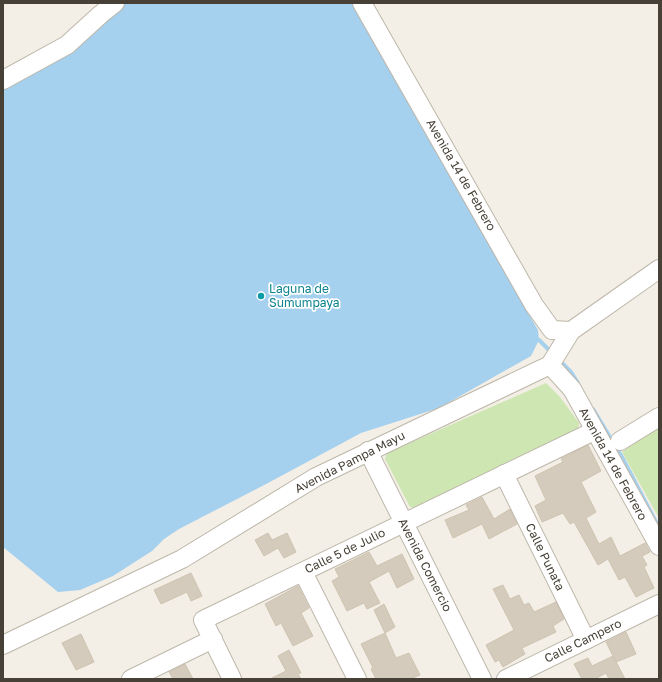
<svg xmlns="http://www.w3.org/2000/svg" width="662" height="682" font-family="'Golos Text',sans-serif">
  <rect width="100%" height="100%" fill="#f3efe7"/>
  <g fill="#cee6b1">
    <polygon points="546,383 560,397 579,423 578,431 417,508 410,507 385,459 387,453"/>
    <polygon points="659,426 659,518 622,452"/>
  </g>
  <polygon fill="#a5d0ee" points="122,3 354,3 464,196 499,263 538,330 539,340 531,356 439,408 361,433 268,483 179,529 164,539 152,551 113,576 80,590 58,592 3,547 3,88"/>
  <g fill="none" stroke-linecap="round" stroke-linejoin="round">
    <g stroke="#a5d0ee" stroke-width="4">
      <polyline points="539,340 552,353"/>
      <polyline points="558,359 571,372 578,383"/>
      <polyline points="593,409 622,457 656,522"/>
    </g>
  </g>
  <g fill="#d4cbbd" stroke="#cfc3b0">
    <polygon points="588,445 601,471 581,482 596,512 586,518 599,544 611,537 620,556 645,543 650,552 642,556 647,565 644,567 654,588 636,597 625,577 619,580 608,559 598,565 574,522 570,524 563,513 542,522 535,506 546,500 535,476 563,462 561,459"/>
    <polygon points="482,497 494,519 510,509 517,524 489,539 482,524 453,538 445,520 469,510 466,505"/>
    <polygon points="268,533 272,540 287,533 296,552 284,558 278,548 264,556 255,540"/>
    <polygon points="369,552 377,566 402,554 414,579 397,588 389,571 369,582 380,603 367,609 364,603 347,611 332,581 339,577 335,569"/>
    <polygon points="191,573 202,596 191,601 187,592 161,604 154,590"/>
    <polygon points="503,585 510,599 519,595 524,605 529,603 534,612 556,602 564,619 553,626 556,632 522,648 525,654 503,667 499,660 495,662 486,645 514,630 493,589"/>
    <polygon points="298,586 309,608 301,613 313,636 293,646 281,623 276,626 265,604"/>
    <polygon points="384,604 395,627 385,633 374,610"/>
    <polygon points="626,632 636,654 616,662 606,642"/>
    <polygon points="385,633 396,658 409,653 420,675 410,679 376,679 371,669 373,668 361,644"/>
    <polygon points="81,634 94,662 76,670 62,643"/>
    <polygon points="289,650 301,673 298,674 301,679 270,679 286,671 278,656"/>
    <polygon points="613,656 625,679 609,679 606,673 595,679 582,679 574,664 588,658 592,666"/>
    <polygon points="185,664 193,679 173,679 169,672"/>
  </g>
  <g fill="none" stroke-linecap="round" stroke-linejoin="round">
    <defs>
      <g id="minor">
        <polyline points="362,3 534,305 552,330 571,331"/>
        <polyline points="3,80 67,45 101,14 115,3"/>
        <polyline points="550,365 572,389 659,546"/>
        <polyline points="620,441 659,417"/>
        <polyline points="368,451 482,679"/>
        <polyline points="504,474 586,640"/>
        <polyline points="303,572 357,679"/>
        <polyline points="3,645 182,559 316,477 550,365 571,331 659,269"/>
        <polyline points="131,679 213,639"/>
        <polyline points="232,679 203,620 594,431"/>
        <polyline points="506,679 659,604"/>
      </g>
    </defs>
    <use href="#minor" stroke="#beb7aa" stroke-width="20"/>
    <use href="#minor" stroke="#fff" stroke-width="18"/>
  </g>
  <circle fill="#0f9aa8" stroke="#fff" stroke-width="1.5" cx="261" cy="296" r="4"/>
  <g text-anchor="middle" stroke-width="3.5" stroke-linejoin="round" paint-order="stroke">
    <g font-size="12" fill="#464036" stroke="#fff">
      <text transform="translate(461 175) rotate(60)" y="4">Avenida 14 de Febrero</text>
      <text transform="translate(350 462) rotate(-27)" y="4">Avenida Pampa Mayu</text>
      <text transform="translate(613 464) rotate(61)" y="4">Avenida 14 de Febrero</text>
      <text transform="translate(345 551) rotate(-26)" y="4">Calle 5 de Julio</text>
      <text transform="translate(545 557) rotate(64)" y="4">Calle Punata</text>
      <text transform="translate(425 565) rotate(63)" y="4">Avenida Comercio</text>
      <text transform="translate(583 641) rotate(-26)" y="4">Calle Campero</text>
    </g>
    <g font-size="12" fill="#0d838f" stroke="#fff" text-anchor="start">
      <text x="269" y="293">Laguna de<tspan x="269" dy="14">Sumumpaya</tspan></text>
    </g>
  </g>
  <rect width="662" height="682" fill="none" stroke="#464036" stroke-width="8"/>
</svg>
